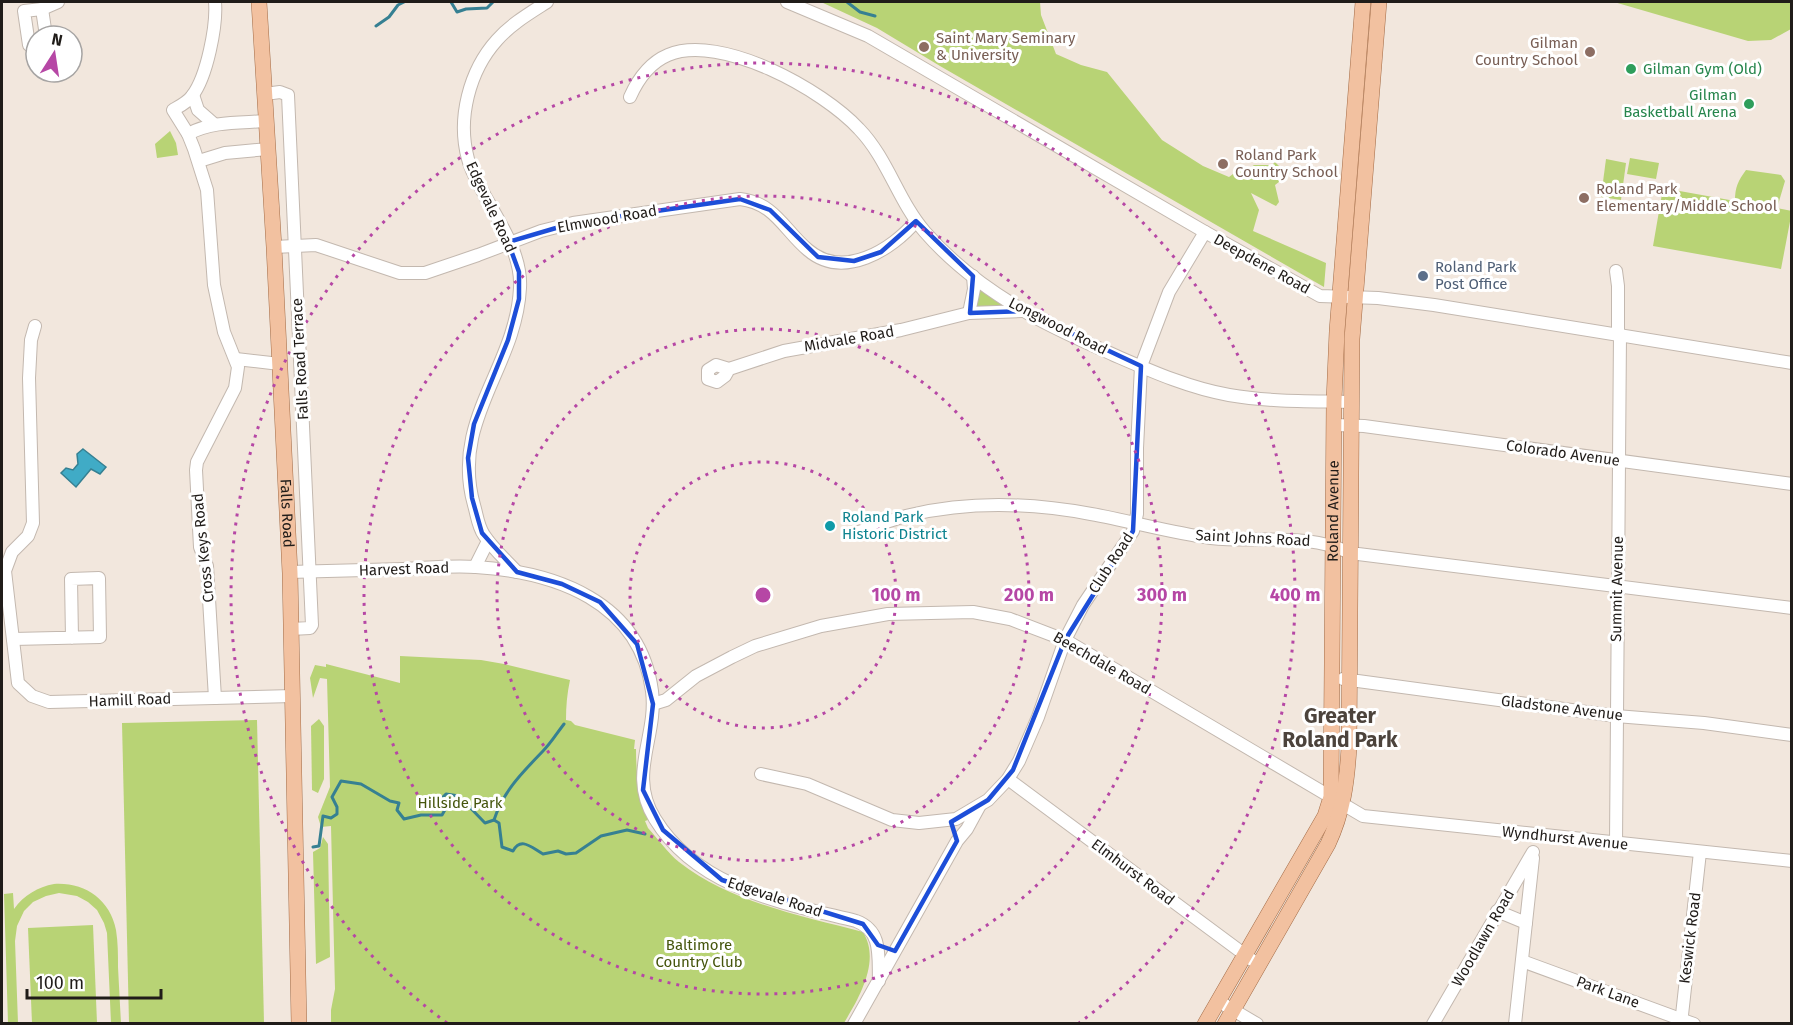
<svg xmlns="http://www.w3.org/2000/svg" width="1793" height="1025" font-family="'Fira Sans',sans-serif">
  <rect width="100%" height="100%" fill="#f2e7dd"/>
  <g fill="#b8d375">
    <polygon points="821,2 1040,2 1041,15 1056,54 1081,65 1107,72 1162,140 1203,166 1229,177 1237,171 1244,172 1254,165 1272,165 1275,162 1288,175 1275,185 1279,202 1276,206 1251,193 1259,210 1253,231 1326,263 1324,287 940,66 877,28"/>
    <polygon points="1614,2 1791,2 1791,29 1771,40 1748,41"/>
    <polygon points="170,131 176,143 178,155 157,158 155,144"/>
    <polygon points="1630,158 1659,163 1656,179 1627,174"/>
    <polygon points="1606,159 1626,163 1621,200 1601,197"/>
    <path d="M 1746,170 L 1781,175 L 1785,181 L 1777,208 L 1792,211 L 1781,269 L 1653,246 L 1663,188 L 1735,201 C 1735,187 1738,181 1746,170 Z"/>
    <polygon points="978,286 1006,306 973,308"/>
    <path d="M 400,656 L 481,660 L 504,664 L 570,680 C 567,694 566,706 566,720 L 571,721 L 575,725 L 635,740 L 634,749 L 636,749 C 636,775 639,795 648,820 L 645,821 L 648,828 C 658,839 668,853 679,862 C 730,902 801,916 863,932 C 881,961 859,998 844,1023 L 331,1023 L 331,1010 L 335,989 L 331,826 L 321,827 L 318,817 L 330,787 L 327,679 L 320,678 L 313,698 L 310,678 L 315,665 L 326,667 L 326,664 L 400,683 Z"/>
    <polygon points="319,719 324,726 324,779 318,793 312,790 311,726"/>
    <polygon points="257,720 264,1023 129,1023 122,723"/>
    <polygon points="323,837 328,844 330,957 316,964 313,852 320,848"/>
    <path d="M 54,884 C 84,882 110,899 116,930 C 118,942 118,955 118,967 C 119,986 120,1005 121,1023 L 111,1023 L 107,933 L 104,923 L 97,910 L 88,902 L 77,896 L 59,893 L 46,896 L 33,902 L 24,911 L 17,926 L 15,941 L 18,1023 L 8,1023 L 4,894 L 13,893 L 14,909 C 24,895 38,887 54,884 Z"/>
    <polygon points="93,925 97,1023 32,1023 28,928"/>
  </g>
  <polygon fill="#40abc6" stroke="#368092" stroke-width="1.5" points="83,449 106,467 100,474 91,469 76,487 61,473 66,468 73,470 78,464 77,454"/>
  <g fill="none" stroke-linecap="round" stroke-linejoin="round">
    <g stroke="#368092" stroke-width="3">
      <polyline points="451,2 457,12 466,9 487,8 493,2"/>
      <polyline points="847,2 860,12 875,16"/>
      <polyline points="376,26 389,17 398,5 404,2"/>
      <path d="M 494,820 L 499,823 L 502,847 L 513,851 C 521,836 532,848 543,854 L 558,851 L 566,854 L 576,853 L 601,836 L 627,830 L 645,834"/>
      <path d="M 313,847 L 319,846 L 323,816 L 331,818 L 337,814 L 337,807 L 332,797 L 341,781 L 361,784 L 390,801 L 399,803 L 397,810 L 404,819 L 421,815 L 442,815 L 446,808 L 441,799 L 446,794 L 459,796 L 485,823 L 494,820 C 504,790 522,773 543,751 C 551,743 557,733 564,724"/>
    </g>
    <defs>
      <g id="minor">
        <path d="M 215,2 C 217,25 207,77 192,96 C 188,102 180,106 173,110 L 188,134 L 194,149 L 207,190 L 214,285 L 224,332 L 238,367 L 235,388 L 197,462 L 196,470 L 200,547 L 207,566 L 215,698"/>
        <polyline points="787,2 868,36 1205,232 1320,296 1378,298 1434,305 1792,363"/>
        <polyline points="42,9 46,36"/>
        <polyline points="36,44 29,45 24,11 42,9 58,2"/>
        <polyline points="265,94 280,92 288,95 312,625 310,628 291,629"/>
        <polyline points="193,95 198,110 214,124"/>
        <path d="M 630,97 C 638,79 649,63 668,55 C 721,33 823,90 859,129 C 888,159 898,201 925,232 C 952,263 988,290 1024,311 C 1052,328 1083,341 1114,355 C 1151,371 1189,388 1229,395 C 1269,402 1310,401 1351,402"/>
        <path d="M 188,134 C 212,121 240,123 266,121"/>
        <polyline points="199,161 225,153 268,149"/>
        <path d="M 274,247 L 316,245 L 400,273 L 425,273 L 478,255 L 541,231 L 573,223 L 740,199 C 775,203 784,230 808,250 C 843,280 892,250 916,221"/>
        <polyline points="1616,271 1618,286 1618,334"/>
        <polyline points="969,313 974,289 973,276"/>
        <polyline points="35,326 31,340 29,378 33,523 28,536 12,552 5,571 18,683 32,696 49,702 293,696"/>
        <polyline points="236,359 280,364"/>
        <polyline points="729,369 725,376 717,382 708,379 708,370 716,365 729,369 784,351 901,330 969,313 1022,311"/>
        <polyline points="1335,425 1364,426 1792,484"/>
        <path d="M 859,532 C 876,526 893,519 910,515 C 969,501 1032,503 1091,514 C 1131,521 1171,533 1211,538 C 1257,543 1308,532 1350,553 L 1792,608"/>
        <polyline points="475,567 488,541"/>
        <path d="M 289,572 C 327,571 365,570 403,569 C 427,568 452,565 476,567 C 555,572 640,601 652,691 C 658,737 627,774 655,819 C 698,889 784,903 856,921 C 883,931 878,957 879,981"/>
        <path d="M 517,572 C 506,560 493,549 484,535 C 478,527 477,515 474,505 C 450,420 516,368 520,288 C 522,255 500,223 485,196 C 479,184 471,172 468,159 C 457,119 469,71 497,40 C 511,24 530,13 547,2"/>
        <polyline points="13,639 100,637 99,578 71,579 72,638"/>
        <polyline points="1343,679 1616,716 1704,723 1792,735"/>
        <polyline points="653,704 666,700 696,676 732,657 755,646 821,626 888,614 973,612 1010,619 1065,640 1363,816 1792,861"/>
        <polyline points="761,774 807,784 892,820 919,823 956,819 988,800 1008,779 1019,761 1038,717 1065,640 1083,605 1133,531 1137,514 1137,448 1141,366 1169,292 1205,232"/>
        <polyline points="1008,779 1252,960"/>
        <polyline points="1616,843 1620,334"/>
        <polyline points="1497,911 1526,923"/>
        <polyline points="1522,961 1694,1024"/>
        <polyline points="1218,1001 1257,1024"/>
        <polyline points="854,1024 957,841 967,829 979,807"/>
        <polyline points="1433,1024 1533,852"/>
        <polyline points="1515,1024 1533,858"/>
        <polyline points="1681,1024 1700,852"/>
      </g>
      <g id="major">
        <path id="s1" d="M 259,2 L 274,247 L 290,573 L 299,1024"/>
        <path id="s2" d="M 1205,1024 L 1325,816 L 1331,797 L 1334,401 L 1337,331 L 1363,2"/>
        <path d="M 1225,1024 L 1328,844 C 1343,812 1347,782 1349,747 L 1352,339 L 1379,2"/>
      </g>
    </defs>
    <use href="#minor" stroke="#c3b8af" stroke-width="14"/>
    <use href="#major" stroke="#a36c47" stroke-width="16"/>
    <use href="#minor" stroke="#fff" stroke-width="12"/>
    <use href="#major" stroke="#f2c1a0" stroke-width="15"/>
  </g>
  <path fill="none" stroke="#1d4ed8" stroke-width="4.5" stroke-linejoin="round" d="M 740,199 L 770,210 L 818,257 L 854,261 L 881,252 L 916,221 L 973,276 L 970,313 L 1024,311 L 1141,366 L 1133,531 L 1065,640 L 1013,770 L 988,800 L 951,822 L 957,841 L 895,951 L 878,945 L 863,924 L 722,880 L 663,830 L 643,790 L 653,704 L 637,644 L 600,602 L 562,584 L 517,572 L 482,533 L 472,498 L 468,458 L 474,424 L 508,340 L 519,299 L 519,272 L 508,242 L 573,223 Z"/>
  <g fill="none" stroke="#b647a5" stroke-width="3" stroke-dasharray="3 6">
    <circle cx="763" cy="595" r="133"/>
    <circle cx="763" cy="595" r="266"/>
    <circle cx="763" cy="595" r="399"/>
    <path d="M447 1023A532 532 0 1 1 1079 1023"/>
  </g>
  <g fill="#8d6e63" stroke="#fff" stroke-width="2">
    <circle cx="924" cy="47" r="6"/>
    <circle cx="1590" cy="52" r="6"/>
    <circle cx="1223" cy="164" r="6"/>
    <circle cx="1584" cy="198" r="6"/>
  </g>
  <g fill="#2e9e5b" stroke="#fff" stroke-width="2">
    <circle cx="1631" cy="69" r="6"/>
    <circle cx="1749" cy="104" r="6"/>
  </g>
  <circle fill="#5c6f8a" stroke="#fff" stroke-width="2" cx="1423" cy="276" r="6"/>
  <circle fill="#0f9aa8" stroke="#fff" stroke-width="2" cx="830" cy="526" r="6"/>
  <g text-anchor="middle" stroke-width="6" stroke-linejoin="round" paint-order="stroke">
    <g font-size="15" fill="#785e54" stroke="#fff" text-anchor="start">
      <text x="936" y="43">Saint Mary Seminary<tspan x="936" dy="17">&amp; University</tspan></text>
      <text x="1578" y="48" text-anchor="end">Gilman<tspan x="1578" dy="17">Country School</tspan></text>
      <text x="1235" y="160">Roland Park<tspan x="1235" dy="17">Country School</tspan></text>
      <text x="1596" y="194">Roland Park<tspan x="1596" dy="17">Elementary/Middle School</tspan></text>
    </g>
    <g font-size="15" fill="#27864d" stroke="#fff" text-anchor="start">
      <text x="1643" y="74">Gilman Gym (Old)</text>
      <text x="1737" y="100" text-anchor="end">Gilman<tspan x="1737" dy="17">Basketball Arena</tspan></text>
    </g>
    <g font-size="15" fill="#201c19" stroke="#fff">
      <text transform="translate(491 207) rotate(65)" y="5">Edgevale Road</text>
      <text transform="translate(607 219) rotate(-10)" y="5">Elmwood Road</text>
      <text transform="translate(1262 264) rotate(29)" y="5">Deepdene Road</text>
      <text transform="translate(1058 326) rotate(27)" y="5">Longwood Road</text>
      <text transform="translate(849 339) rotate(-10)" y="5">Midvale Road</text>
      <text transform="translate(300 359) rotate(-93)" y="5">Falls Road Terrace</text>
      <text transform="translate(1563 453) rotate(8)" y="5">Colorado Avenue</text>
      <text dy="5" stroke="none"><textPath href="#s2" startOffset="546">Roland Avenue</textPath></text>
      <text dy="5" stroke="none"><textPath href="#s1" startOffset="512">Falls Road</textPath></text>
      <text transform="translate(1253 538) rotate(3)" y="5">Saint Johns Road</text>
      <text transform="translate(203 548) rotate(-96)" y="5">Cross Keys Road</text>
      <text transform="translate(1111 563) rotate(-57)" y="5">Club Road</text>
      <text transform="translate(404 569) rotate(-2)" y="5">Harvest Road</text>
      <text transform="translate(1617 589) rotate(-89)" y="5">Summit Avenue</text>
      <text transform="translate(1102 663) rotate(30)" y="5">Beechdale Road</text>
      <text transform="translate(130 700) rotate(-2)" y="5">Hamill Road</text>
      <text transform="translate(1562 708) rotate(7)" y="5">Gladstone Avenue</text>
      <text transform="translate(1565 838) rotate(6)" y="5">Wyndhurst Avenue</text>
      <text transform="translate(1133 872) rotate(37)" y="5">Elmhurst Road</text>
      <text transform="translate(775 897) rotate(18)" y="5">Edgevale Road</text>
      <text transform="translate(1483 938) rotate(-60)" y="5">Woodlawn Road</text>
      <text transform="translate(1690 938) rotate(-83)" y="5">Keswick Road</text>
      <text transform="translate(1608 992) rotate(20)" y="5">Park Lane</text>
    </g>
    <g font-size="15" fill="#4e5e75" stroke="#fff" text-anchor="start">
      <text x="1435" y="272">Roland Park<tspan x="1435" dy="17">Post Office</tspan></text>
    </g>
    <g font-size="15" fill="#0d838f" stroke="#fff" text-anchor="start">
      <text x="842" y="522">Roland Park<tspan x="842" dy="17">Historic District</tspan></text>
    </g>
    <g font-size="15" fill="#45550c" stroke="#fff">
      <text x="460" y="808">Hillside Park</text>
      <text x="699" y="950">Baltimore<tspan x="699" dy="17">Country Club</tspan></text>
    </g>
    <g font-size="21" font-weight="bold" fill="#4c433c" stroke="#fff">
      <text x="1340" y="723">Greater<tspan x="1340" dy="24">Roland Park</tspan></text>
    </g>
  </g>
  <circle cx="763" cy="595" r="9" fill="#b647a5" stroke="#fff" stroke-width="3"/>
  <g font-size="18" text-anchor="middle" font-weight="bold" fill="#b647a5" stroke="#fff" stroke-width="6" stroke-linejoin="round" paint-order="stroke">
    <text x="896" y="601">100 m</text>
    <text x="1029" y="601">200 m</text>
    <text x="1162" y="601">300 m</text>
    <text x="1295" y="601">400 m</text>
  </g>
  <rect width="1793" height="1025" fill="none" stroke="#201c19" stroke-width="6"/>
  <g transform="translate(54 54) rotate(12)"><circle r="28" fill="#ffffff" stroke="#a6a4a3" stroke-width="1.5"/>
  <path d="M0-4.5L10 22L0 15L-10 22Z" fill="#b647a5"/>
  <text y="-9" font-size="16" font-weight="bold" text-anchor="middle" fill="#201c19">N</text>
  </g>
  <path d="M27 989v9h134v-9" fill="none" stroke="#201c19" stroke-width="3"/>
  <text x="36" y="989" font-size="18" fill="#201c19" stroke="#ffffff" stroke-width="4.5" paint-order="stroke">100 m</text>
</svg>
